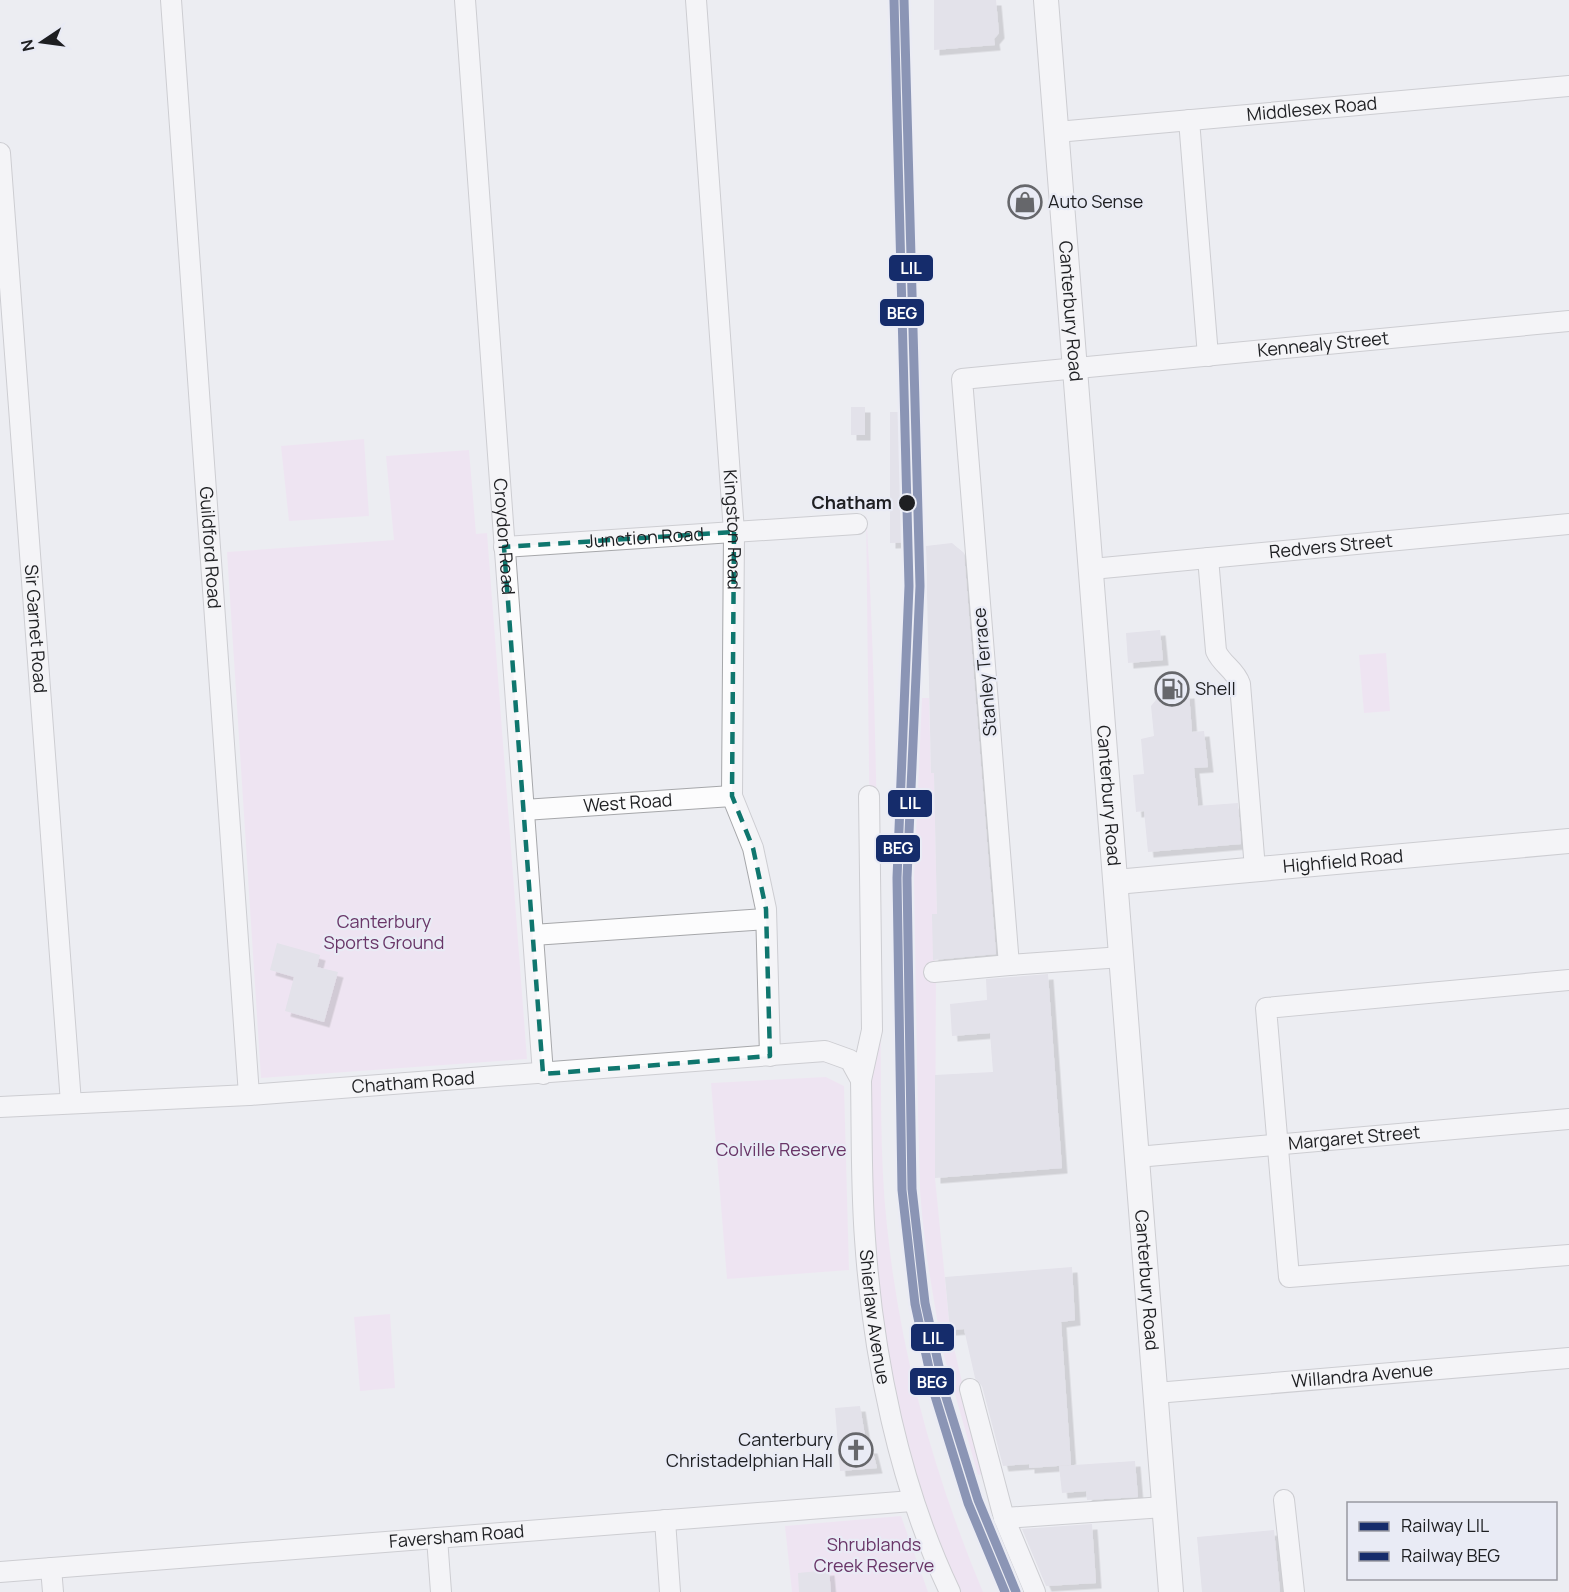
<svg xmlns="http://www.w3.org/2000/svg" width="1569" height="1592" font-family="Manrope,sans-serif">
  <defs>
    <filter id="shadow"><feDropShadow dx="5.5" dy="5.5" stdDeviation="0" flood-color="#0004"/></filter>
  </defs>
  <rect width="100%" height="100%" fill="#ecedf2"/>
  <g fill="#f0daf1">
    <polygon points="364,439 369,516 289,521 281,446"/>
    <polygon points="469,450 476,534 487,533 527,1059 261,1078 227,552 394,540 386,456"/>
    <path d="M 866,509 C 876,675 877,840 880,1005 C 882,1079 879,1153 887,1226 C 900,1353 934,1475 983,1592 L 958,1592 L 931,1532 L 901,1427 L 879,1306 L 872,1234 L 867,1030 L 872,1029 Z"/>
    <polygon points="1386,653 1390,711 1364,713 1359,655"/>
    <polygon points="921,698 929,698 931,773 934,773 937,914 932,914 936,979 935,1178 950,1330 983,1474 978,1475 942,1349 924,1241 920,1190 912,894"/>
    <polygon points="826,1077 844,1086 849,1270 727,1279 711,1083"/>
    <polygon points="390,1314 395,1388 360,1391 354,1317"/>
    <polygon points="901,1516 928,1592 792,1592 785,1526"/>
  </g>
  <g fill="#d7d4e0" filter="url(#shadow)">
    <polygon points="934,0 996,0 999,33 994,39 995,45 934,50"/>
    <rect x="851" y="407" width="14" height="28"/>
    <polygon points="890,412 904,412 905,432 910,431 912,542 890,543"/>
    <polygon points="952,543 964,553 996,954 933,960 932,914 937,914 934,773 931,773 926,546"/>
    <polygon points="1160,630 1163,660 1128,663 1126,633"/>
    <polygon points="1189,693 1192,732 1204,731 1208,767 1194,768 1198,806 1238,803 1241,844 1148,852 1144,811 1136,812 1133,775 1144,774 1141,739 1154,736 1151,706 1160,695"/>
    <polygon points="277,943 320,955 317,967 338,972 324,1022 285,1011 294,977 270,970"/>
    <polygon points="1048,974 1062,1168 935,1178 935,1075 993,1072 990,1033 952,1036 950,1004 987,1000 986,979"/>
    <polygon points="1072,1267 1075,1320 1061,1322 1071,1465 1029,1468 1029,1464 1003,1466 982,1386 975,1378 964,1329 950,1330 945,1277"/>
    <polygon points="860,1406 867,1448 872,1448 877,1468 840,1471 835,1408"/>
    <polygon points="1135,1461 1138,1497 1087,1500 1086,1491 1062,1493 1059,1466"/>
    <polygon points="1092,1524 1096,1583 1046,1586 1022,1529"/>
    <polygon points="1274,1530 1280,1592 1202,1592 1197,1537"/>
    <polygon points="829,1570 831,1592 799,1592 798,1573"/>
  </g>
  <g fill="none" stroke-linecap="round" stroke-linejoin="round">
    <defs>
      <g id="minor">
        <path id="s1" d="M 171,0 L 249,1095"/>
        <path id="s2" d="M 465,0 L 543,1074"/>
        <path id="s3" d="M 696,0 L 734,532 L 732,796 L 753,848 L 766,909 L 770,1056"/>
        <polyline points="1189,120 1208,356"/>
        <path id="s4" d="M 1057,132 L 1569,86"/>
        <path id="s5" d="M 0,153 L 71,1103"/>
        <path id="s6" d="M 504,547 L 857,524"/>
        <path d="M 1208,558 L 1216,651 C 1222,665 1235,669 1240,684 L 1255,869"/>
        <path id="s7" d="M 1092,569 L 1569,524"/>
        <path id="s8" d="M 524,810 L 732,796"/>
        <polyline points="533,935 766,919"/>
        <path id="s9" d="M 1122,957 L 1009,965 L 962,379 L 1569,321"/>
        <polyline points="934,972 1009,965"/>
        <polyline points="1569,980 1266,1008 1289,1277 1569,1255"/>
        <polyline points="861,1080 872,1030 869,796"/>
        <path id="s10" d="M 0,1107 L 249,1095 L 825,1051 L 850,1060 L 861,1080 C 862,1133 861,1186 865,1239 C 873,1357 899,1485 950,1592"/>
        <path id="s11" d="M 1137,1157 L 1569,1119"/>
        <polyline points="970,1389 1004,1518 1164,1507"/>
        <path id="s12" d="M 1156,1393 L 1569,1358"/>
        <polyline points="1284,1500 1294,1592"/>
        <polyline points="1004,1518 1035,1592"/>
        <polyline points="665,1520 670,1592"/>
        <polyline points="437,1538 441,1592"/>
        <polyline points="51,1568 53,1592"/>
        <path id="s13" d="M 0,1572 L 912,1501"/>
      </g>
      <g id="major">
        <path id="s14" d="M 1046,0 L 1171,1592"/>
        <path id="s15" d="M 1116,882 L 1569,841"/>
      </g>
    </defs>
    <use href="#minor" stroke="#a6a7aa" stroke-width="22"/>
    <use href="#major" stroke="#a6a7aa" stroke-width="26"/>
    <use href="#minor" stroke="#fcfcfd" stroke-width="20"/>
    <use href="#major" stroke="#fcfcfd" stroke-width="24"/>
    <defs>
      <polyline id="rail-1" points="904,0 920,586 907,878 912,1189 925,1303 945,1394 978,1500 1016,1592"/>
      <polyline id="rail-2" points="894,0 909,586 897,878 902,1190 915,1304 935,1396 968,1503 1005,1592"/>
    </defs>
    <use href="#rail-1" stroke="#e9ebf5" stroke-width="14"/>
    <use href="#rail-2" stroke="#e9ebf5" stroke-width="14"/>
    <use href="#rail-1" stroke="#152c6b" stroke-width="9"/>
    <use href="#rail-2" stroke="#152c6b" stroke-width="9"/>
  </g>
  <path d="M0 0H1569V1592H0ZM 734,532 L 732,796 L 753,848 L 766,909 L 770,1056 L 543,1074 L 504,547 Z" fill="#ecedf2" fill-opacity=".55" fill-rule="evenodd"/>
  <path fill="none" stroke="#0f766e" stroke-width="4.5" stroke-dasharray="12 8" stroke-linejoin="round" d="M 734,532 L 732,796 L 753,848 L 766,909 L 770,1056 L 543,1074 L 504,547 Z"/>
  <defs>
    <symbol id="shop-ring" viewBox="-11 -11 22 22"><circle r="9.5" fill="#e9ebf5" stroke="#66676b" stroke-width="1.5"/><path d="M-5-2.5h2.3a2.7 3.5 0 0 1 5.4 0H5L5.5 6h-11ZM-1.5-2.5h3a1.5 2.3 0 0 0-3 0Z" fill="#66676b"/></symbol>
    <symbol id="fuel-ring" viewBox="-11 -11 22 22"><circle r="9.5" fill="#e9ebf5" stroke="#66676b" stroke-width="1.5"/><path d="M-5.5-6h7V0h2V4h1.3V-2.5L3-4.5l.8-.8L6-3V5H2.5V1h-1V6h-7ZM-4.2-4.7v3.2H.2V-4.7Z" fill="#66676b"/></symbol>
    <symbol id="church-ring" viewBox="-11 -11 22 22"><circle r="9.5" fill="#e9ebf5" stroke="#66676b" stroke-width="1.5"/><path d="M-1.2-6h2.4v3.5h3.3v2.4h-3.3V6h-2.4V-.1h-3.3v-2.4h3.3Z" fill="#66676b"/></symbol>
  </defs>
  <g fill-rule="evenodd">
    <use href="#shop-ring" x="1006" y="183" width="38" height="38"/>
    <use href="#fuel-ring" x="1153" y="670" width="38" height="38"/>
    <use href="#church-ring" x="837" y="1431" width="38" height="38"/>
  </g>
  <circle fill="#1e1f22" stroke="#e9ebf5" stroke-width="2" cx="907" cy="503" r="9"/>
  <g text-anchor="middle" stroke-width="4.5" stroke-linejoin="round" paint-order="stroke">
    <g font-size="18" fill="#1e1f22" stroke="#e9ebf5">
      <text dy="6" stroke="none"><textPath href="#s4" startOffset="256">Middlesex Road</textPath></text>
      <text dy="6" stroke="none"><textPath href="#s14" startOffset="312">Canterbury Road</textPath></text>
      <text dy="6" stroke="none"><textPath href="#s9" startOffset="1064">Kennealy Street</textPath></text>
      <text dy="6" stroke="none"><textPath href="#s3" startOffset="531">Kingston Road</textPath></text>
      <text dy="6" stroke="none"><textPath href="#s2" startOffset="538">Croydon Road</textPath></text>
      <text dy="6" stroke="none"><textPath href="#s6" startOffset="141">Junction Road</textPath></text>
      <text dy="6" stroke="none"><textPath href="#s7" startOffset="240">Redvers Street</textPath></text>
      <text dy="6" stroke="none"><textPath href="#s1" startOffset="549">Guildford Road</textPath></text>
      <text dy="6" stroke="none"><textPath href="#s5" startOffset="477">Sir Garnet Road</textPath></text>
      <text transform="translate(985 672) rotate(-95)" y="6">Stanley Terrace</text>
      <text dy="6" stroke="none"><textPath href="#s14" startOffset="798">Canterbury Road</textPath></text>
      <text dy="6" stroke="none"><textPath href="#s8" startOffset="104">West Road</textPath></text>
      <text dy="6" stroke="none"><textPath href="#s15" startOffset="228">Highfield Road</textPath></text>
      <text dy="6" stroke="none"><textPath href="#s10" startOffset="414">Chatham Road</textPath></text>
      <text dy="6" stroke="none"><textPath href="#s11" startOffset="218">Margaret Street</textPath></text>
      <text dy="6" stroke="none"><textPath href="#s14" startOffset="1284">Canterbury Road</textPath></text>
      <text dy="6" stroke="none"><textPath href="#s10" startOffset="1114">Shierlaw Avenue</textPath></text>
      <text dy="6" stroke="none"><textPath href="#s12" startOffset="207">Willandra Avenue</textPath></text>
      <text dy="6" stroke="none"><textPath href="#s13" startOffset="458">Faversham Road</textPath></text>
    </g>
    <g font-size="18" fill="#1e1f22" stroke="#e9ebf5" text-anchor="start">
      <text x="1048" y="208">Auto Sense</text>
      <text x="1195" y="695">Shell</text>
      <text x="833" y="1446" text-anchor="end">Canterbury<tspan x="833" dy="21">Christadelphian Hall</tspan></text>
    </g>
    <g font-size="18" font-weight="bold" fill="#1e1f22" stroke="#e9ebf5" text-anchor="end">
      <text x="892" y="509">Chatham</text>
    </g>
    <g font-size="18" fill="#693668" stroke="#e9ebf5">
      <text x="384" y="928">Canterbury<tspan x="384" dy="21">Sports Ground</tspan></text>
      <text x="781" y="1156">Colville Reserve</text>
      <text x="874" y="1551">Shrublands<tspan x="874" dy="21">Creek Reserve</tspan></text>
    </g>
  </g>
  <g stroke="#e9ebf5" stroke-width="2">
    <rect x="888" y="254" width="46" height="28" rx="6" fill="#152c6b"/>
    <rect x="879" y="298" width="46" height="29" rx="6" fill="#152c6b"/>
    <rect x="887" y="789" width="46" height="29" rx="6" fill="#152c6b"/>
    <rect x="875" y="834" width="46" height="29" rx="6" fill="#152c6b"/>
    <rect x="910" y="1323" width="45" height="29" rx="6" fill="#152c6b"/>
    <rect x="909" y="1367" width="46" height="29" rx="6" fill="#152c6b"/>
  </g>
  <g font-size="16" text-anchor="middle" font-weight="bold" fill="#fff">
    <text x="911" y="274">LIL</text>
    <text x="902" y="319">BEG</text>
    <text x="910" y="809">LIL</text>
    <text x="898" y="854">BEG</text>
    <text x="933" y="1344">LIL</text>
    <text x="932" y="1388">BEG</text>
  </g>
  <rect x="1347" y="1502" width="210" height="78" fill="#e9ebf5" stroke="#9899a1" stroke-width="1.5"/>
  <rect x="1359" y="1522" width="30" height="9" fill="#152c6b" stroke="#9899a1" stroke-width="1.5"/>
  <text x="1401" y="1532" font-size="18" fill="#1e1f22">Railway LIL</text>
  <rect x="1359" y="1552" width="30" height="9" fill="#152c6b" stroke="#9899a1" stroke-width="1.5"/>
  <text x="1401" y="1562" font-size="18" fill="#1e1f22">Railway BEG</text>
  <g transform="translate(42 42) rotate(257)" stroke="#e9ebf5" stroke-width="4.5" paint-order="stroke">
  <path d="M0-4.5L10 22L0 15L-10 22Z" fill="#1e1f22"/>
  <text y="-9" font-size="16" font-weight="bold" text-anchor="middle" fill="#1e1f22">N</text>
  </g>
</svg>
